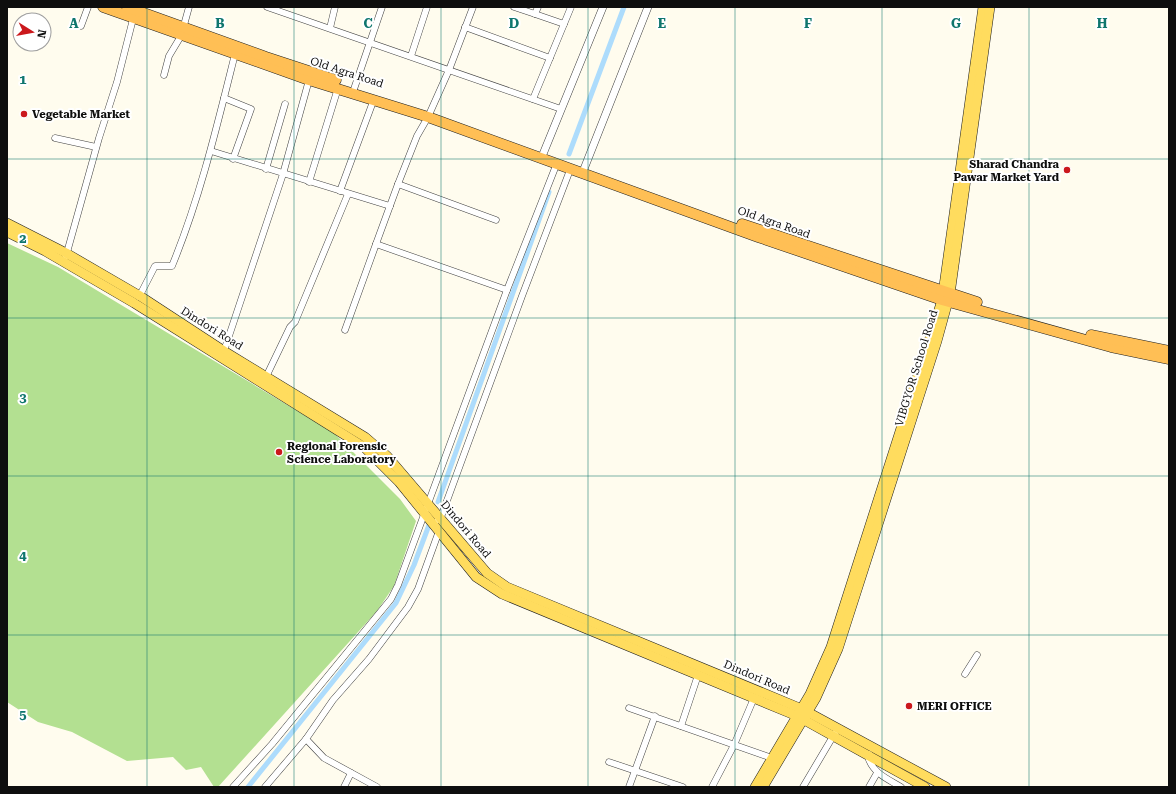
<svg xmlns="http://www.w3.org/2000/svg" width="1176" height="794" font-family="'Roboto Serif',serif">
  <rect width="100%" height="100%" fill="#fffcee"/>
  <polygon fill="#b3e091" points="7,243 58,267 334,433 400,499 416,521 394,586 377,611 218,787 214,787 201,767 186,770 173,757 127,761 72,732 38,722 7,702"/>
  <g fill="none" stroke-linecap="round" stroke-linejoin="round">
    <g stroke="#addcfc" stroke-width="5">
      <polyline points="569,154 624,7"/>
      <polyline points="438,502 549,192"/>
      <polyline points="248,787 396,603 414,565 429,525"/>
    </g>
    <defs>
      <g id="minor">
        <polyline points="267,7 561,109"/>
        <polyline points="473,7 449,70 428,117 417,136 398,184 376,244 507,290"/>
        <polyline points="514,7 535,14 538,7"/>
        <polyline points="535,14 564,24 571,7"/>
        <polyline points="81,26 88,7"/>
        <polyline points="465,27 550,58"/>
        <polyline points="330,28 335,7"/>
        <polyline points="411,56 427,7"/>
        <polyline points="164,75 169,56 181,36 189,7"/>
        <polyline points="353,92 382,7"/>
        <polyline points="224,98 251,109 233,159"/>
        <polyline points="533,99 564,24"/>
        <polyline points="55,138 96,147"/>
        <polyline points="211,151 390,206"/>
        <polyline points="266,169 285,104"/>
        <polyline points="309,182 338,88"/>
        <polyline points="398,184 496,220"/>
        <polyline points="340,191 374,99"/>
        <polyline points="66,256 99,138 117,82 133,19"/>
        <path d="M 139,297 L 155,266 L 172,266 C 200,198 217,126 235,54"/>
        <polyline points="345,330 376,244"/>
        <polyline points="224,351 283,174 309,80"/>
        <polyline points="266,377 290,327 295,322 348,194"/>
        <polyline points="438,520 441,517 522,296 570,170"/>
        <polyline points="965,674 977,655"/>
        <polyline points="629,708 772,758"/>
        <polyline points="681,726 698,675"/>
        <path d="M 869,754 L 868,757 C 873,773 886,778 901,787"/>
        <polyline points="609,762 683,787"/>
        <polyline points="233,787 272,744 391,599 398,585 507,290 557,163"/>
        <polyline points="265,787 306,739"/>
        <polyline points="344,787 351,773"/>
        <polyline points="377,787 324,758 306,739 333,700 369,659 408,607 418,589 439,531"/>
        <polyline points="629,787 655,716"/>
        <polyline points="712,787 734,745 754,698"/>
        <polyline points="803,787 835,733"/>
        <polyline points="869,787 877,773"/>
      </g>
      <g id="tertiary">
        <polyline points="541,159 603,7"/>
        <polyline points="582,174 648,7"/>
      </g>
      <g id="primary">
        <polyline points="7,223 66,253 140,296 224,351 365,437 387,456 487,573 507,587 802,709 946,787"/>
        <polyline points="7,232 45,251 134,303 364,447 399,482 476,577 502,594 797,716 925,787"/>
        <polyline points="755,787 810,694 831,647 942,300 983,7"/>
        <polyline points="763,787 816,698 838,649 937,341 950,294 990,7"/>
      </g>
      <g id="trunk">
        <polyline points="103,7 309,80 428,117 758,237 942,300 1111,347 1169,359"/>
        <polyline points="127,7 266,57 336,80"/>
        <polyline points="742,224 977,302"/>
        <polyline points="1091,335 1169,351"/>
      </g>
    </defs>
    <use href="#minor" stroke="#414141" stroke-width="7"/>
    <use href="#tertiary" stroke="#414141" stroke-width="8"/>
    <use href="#primary" stroke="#1f1f1f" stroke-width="10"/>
    <use href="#trunk" stroke="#1f1f1f" stroke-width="11"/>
    <use href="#minor" stroke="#fff" stroke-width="6"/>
    <use href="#tertiary" stroke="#fff" stroke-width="7"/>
    <use href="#primary" stroke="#ffdc5e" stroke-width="9"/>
    <use href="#trunk" stroke="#ffbf55" stroke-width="10"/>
  </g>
  <path fill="none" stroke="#0f766e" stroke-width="1" stroke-opacity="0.55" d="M 147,7 L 147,787M 294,7 L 294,787M 441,7 L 441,787M 588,7 L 588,787M 735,7 L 735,787M 882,7 L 882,787M 1029,7 L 1029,787M 7,159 L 1169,159M 7,318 L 1169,318M 7,476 L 1169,476M 7,635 L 1169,635"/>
  <g fill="#cb181c" stroke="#fff" stroke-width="1.5">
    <circle cx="24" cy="114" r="4"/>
    <circle cx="1067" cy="170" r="4"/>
    <circle cx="279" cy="452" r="4"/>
    <circle cx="909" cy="706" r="4"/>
  </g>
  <g text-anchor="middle" stroke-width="4" stroke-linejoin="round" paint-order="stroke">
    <g font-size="11" fill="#0e0e0e" stroke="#fff">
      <text transform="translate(347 72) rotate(18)" y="4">Old Agra Road</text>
      <text transform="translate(774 222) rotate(19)" y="4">Old Agra Road</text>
      <text transform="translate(212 328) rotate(32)" y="4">Dindori Road</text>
      <text transform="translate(916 368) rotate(-73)" y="4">VIBGYOR School Road</text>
      <text transform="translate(466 529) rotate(50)" y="4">Dindori Road</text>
      <text transform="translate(757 677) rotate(23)" y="4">Dindori Road</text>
    </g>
    <g font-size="11" font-weight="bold" fill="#0e0e0e" stroke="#fff" text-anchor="start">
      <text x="32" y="118">Vegetable Market</text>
      <text x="1059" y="168" text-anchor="end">Sharad Chandra<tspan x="1059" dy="13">Pawar Market Yard</tspan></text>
      <text x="287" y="450">Regional Forensic<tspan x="287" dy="13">Science Laboratory</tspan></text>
      <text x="917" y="710">MERI OFFICE</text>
    </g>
  </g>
  <g font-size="13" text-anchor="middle" font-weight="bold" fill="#0f766e" stroke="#fff" stroke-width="4" stroke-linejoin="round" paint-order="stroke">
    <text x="74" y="28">A</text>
    <text x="220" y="28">B</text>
    <text x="368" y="28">C</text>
    <text x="514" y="28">D</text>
    <text x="662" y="28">E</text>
    <text x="808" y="28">F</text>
    <text x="956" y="28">G</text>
    <text x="1102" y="28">H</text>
    <text x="23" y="84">1</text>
    <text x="23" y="243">2</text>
    <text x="23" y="402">3</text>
    <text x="23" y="560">4</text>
    <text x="23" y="719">5</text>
  </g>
  <rect width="1176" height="794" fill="none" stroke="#0e0e0e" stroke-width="16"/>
  <g transform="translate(32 32) rotate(101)"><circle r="19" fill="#ffffff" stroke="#9f9f9f"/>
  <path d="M0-3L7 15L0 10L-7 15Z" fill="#cb181c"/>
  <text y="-6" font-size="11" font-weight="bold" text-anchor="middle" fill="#0e0e0e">N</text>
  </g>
</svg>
